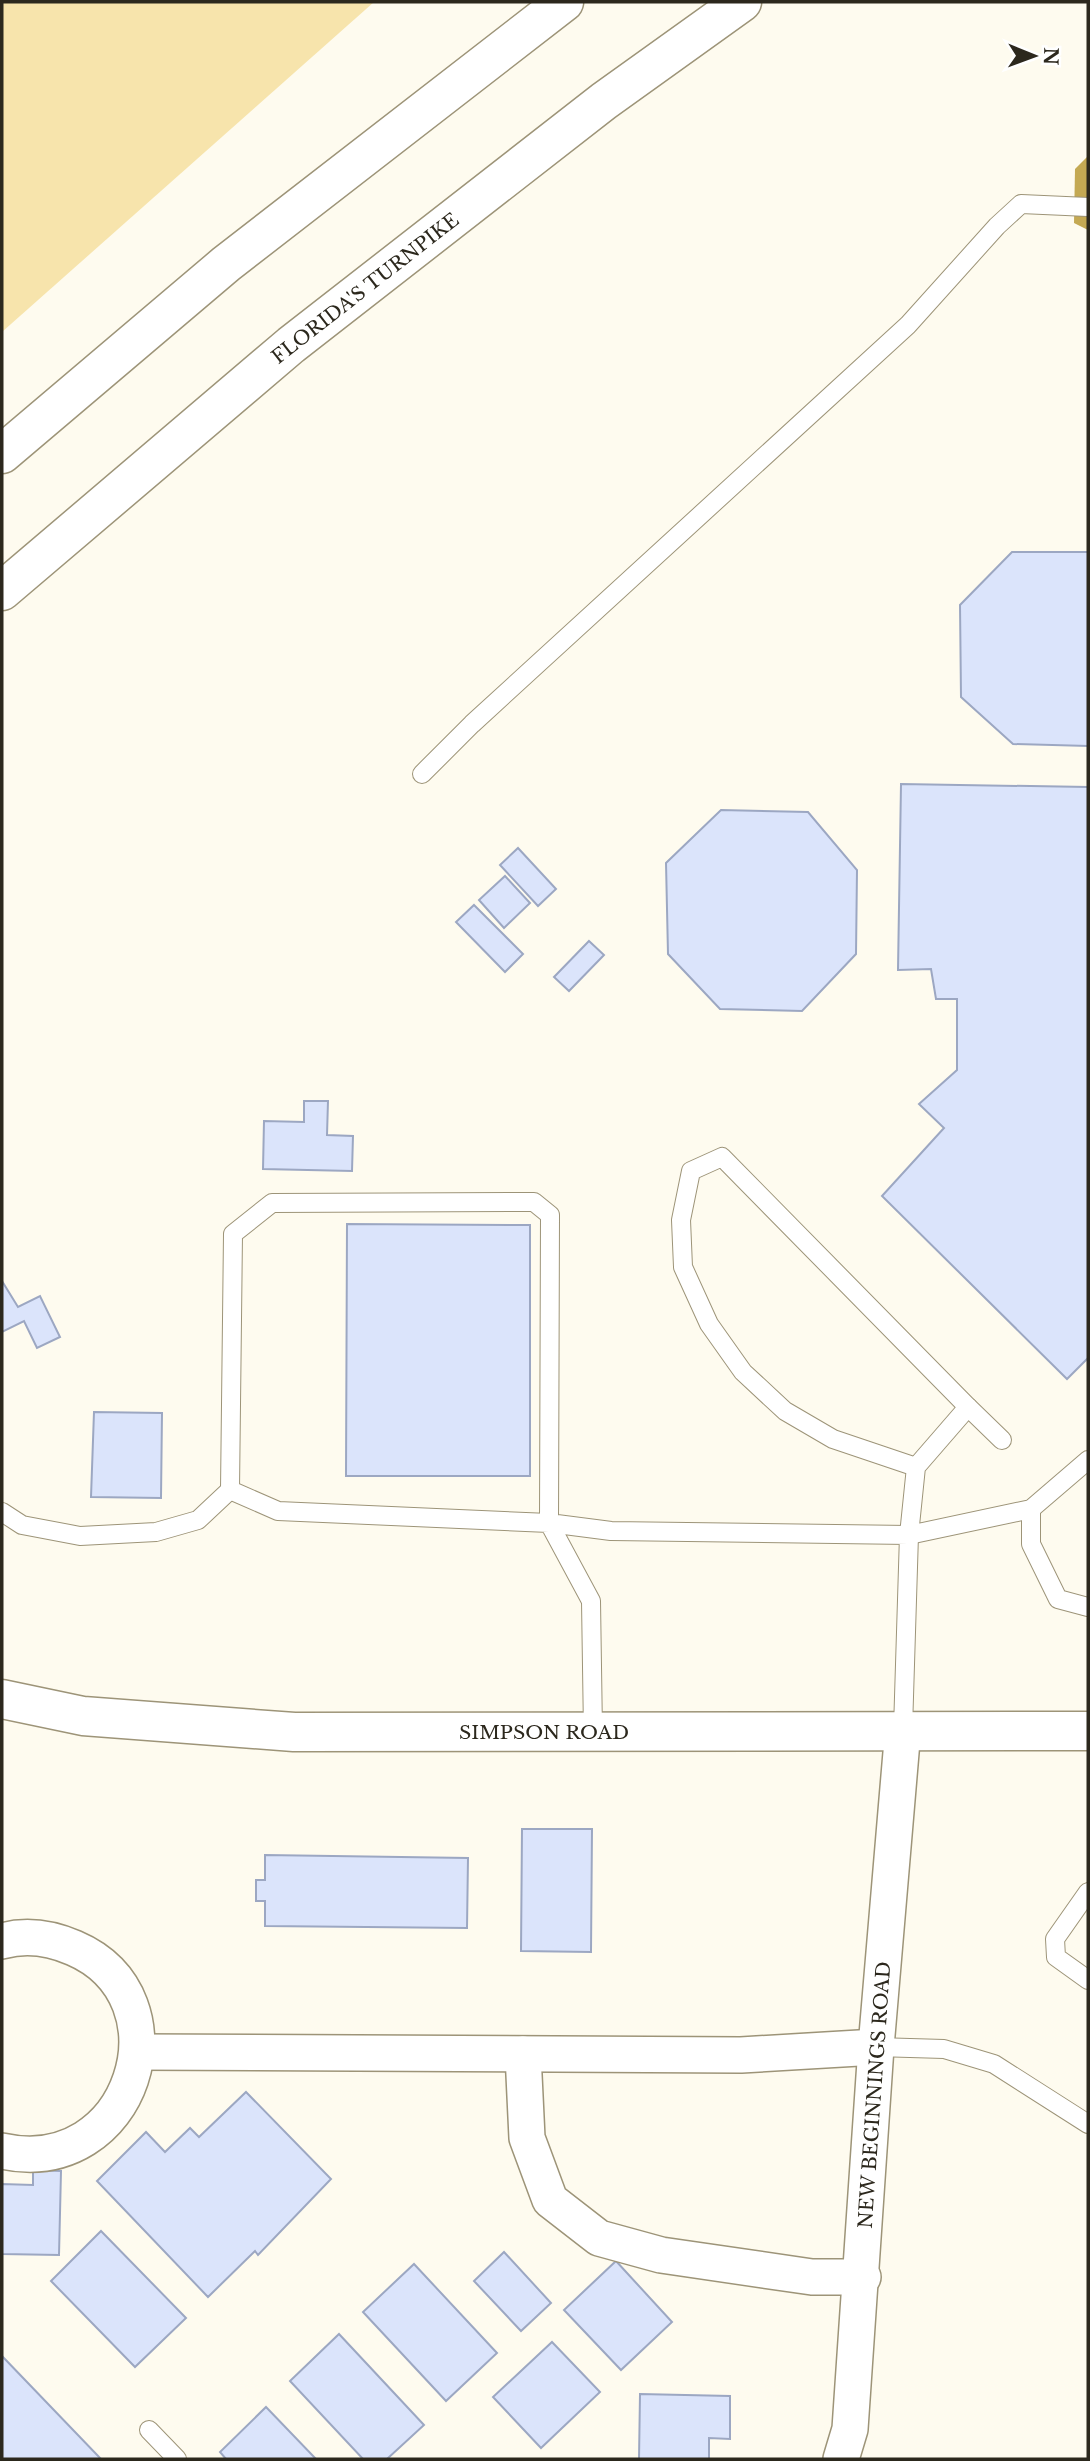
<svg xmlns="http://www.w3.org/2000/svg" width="1090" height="2461" font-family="'Libre Baskerville',serif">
  <rect width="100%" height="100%" fill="#fefbef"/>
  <polygon fill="#f7e4ac" points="2,2 374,2 2,332"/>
  <polygon fill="#c4a953" points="1088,156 1088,230 1074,223 1075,169"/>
  <g fill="#dbe4fb" stroke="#9ca7c2" stroke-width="2">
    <polygon points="1012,552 1088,552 1088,746 1013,744 961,697 960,605"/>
    <polygon points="901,784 1088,787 1088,1358 1067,1379 882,1196 944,1128 919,1104 957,1070 957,999 936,999 931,969 898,970"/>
    <polygon points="721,810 808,812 857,870 856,954 802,1011 720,1009 668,954 666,863"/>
    <polygon points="518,848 556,889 538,906 500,865"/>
    <polygon points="505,876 530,903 504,928 479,900"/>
    <polygon points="474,905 523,954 505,972 456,922"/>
    <polygon points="589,941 604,955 569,991 554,977"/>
    <polygon points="304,1101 328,1101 327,1135 353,1136 352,1171 263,1169 264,1121 304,1122"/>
    <polygon points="347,1224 530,1225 530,1476 346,1476"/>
    <polygon points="2,1281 18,1307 40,1296 60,1337 37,1348 24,1321 2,1332"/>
    <polygon points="94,1412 162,1413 161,1498 91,1497"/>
    <polygon points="522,1829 592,1829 591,1952 521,1951"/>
    <polygon points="265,1855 468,1858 467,1928 265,1926 265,1901 256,1901 256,1880 265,1880"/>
    <polygon points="246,2092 331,2179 258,2255 255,2251 208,2297 97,2181 146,2132 165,2152 190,2128 199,2137"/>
    <polygon points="33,2170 61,2171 59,2255 2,2254 2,2184 33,2185"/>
    <polygon points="101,2231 186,2318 135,2367 51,2281"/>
    <polygon points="504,2252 551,2303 521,2331 474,2281"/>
    <polygon points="616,2261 672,2322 621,2370 564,2310"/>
    <polygon points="414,2264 497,2353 446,2401 363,2312"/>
    <polygon points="339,2334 424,2425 387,2459 363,2459 290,2381"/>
    <polygon points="552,2342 600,2392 541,2448 493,2397"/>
    <polygon points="2,2356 101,2459 2,2459"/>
    <polygon points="640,2394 730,2396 730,2439 709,2438 709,2459 639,2459"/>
    <polygon points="266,2407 316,2459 226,2459 220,2452"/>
  </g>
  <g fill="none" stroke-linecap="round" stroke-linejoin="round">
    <defs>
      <g id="lane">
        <polyline points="422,774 472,724 908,325 997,226 1021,204 1088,207"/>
        <polyline points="968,1407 1002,1440"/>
        <polyline points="916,1467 968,1407 722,1157 691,1171 681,1220 683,1267 709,1324 743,1372 785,1411 833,1439 916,1467 909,1535 1031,1509 1088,1460"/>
        <polyline points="1031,1509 1031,1544 1058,1599 1088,1607"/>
        <polyline points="2,1512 22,1525 80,1536 156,1532 198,1520 230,1490"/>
        <polyline points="593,1732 591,1601 549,1523 550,1215 534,1202 272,1203 233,1234 230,1490 278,1511 549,1523 611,1531 909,1535 903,1729"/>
        <polyline points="1088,1892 1055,1939 1056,1957 1088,1980"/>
        <polyline points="876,2047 944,2049 994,2064 1088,2124"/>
        <polyline points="149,2430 177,2459"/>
      </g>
      <g id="street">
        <path d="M 2,1941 C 27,1934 51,1938 74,1948 C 190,1998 133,2180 2,2151"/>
        <polyline points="138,2052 741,2055 876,2047"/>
        <polyline points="523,2054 527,2138 550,2200 599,2238 661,2255 812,2277 863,2277"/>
        <polyline points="841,2459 850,2429 876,2047 903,1729"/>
      </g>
      <polyline id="secondary" points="2,1699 83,1716 294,1732 1088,1731"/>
      <g id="highway">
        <polyline points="2,454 226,264 564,2"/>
        <polyline points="2,591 291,345 604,101 742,2"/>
      </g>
    </defs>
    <use href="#lane" stroke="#9d9478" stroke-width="20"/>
    <use href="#street" stroke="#9d9478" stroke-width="38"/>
    <use href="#secondary" stroke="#9d9478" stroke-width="41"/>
    <use href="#highway" stroke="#9d9478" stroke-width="41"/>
    <use href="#lane" stroke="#fff" stroke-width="18"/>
    <use href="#street" stroke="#fff" stroke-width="35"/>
    <use href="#secondary" stroke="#fff" stroke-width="38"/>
    <use href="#highway" stroke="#fff" stroke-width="38"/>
  </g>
  <g text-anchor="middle" stroke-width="5" stroke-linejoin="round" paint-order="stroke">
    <g font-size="19" fill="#2c281d" stroke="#fff">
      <text transform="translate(365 288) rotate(-38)" y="7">FLORIDA'S TURNPIKE</text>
      <text x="544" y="1739">SIMPSON ROAD</text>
      <text transform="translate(874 2095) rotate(-86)" y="7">NEW BEGINNINGS ROAD</text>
    </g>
  </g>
  <rect width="1090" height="2461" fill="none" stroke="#2c281d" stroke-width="7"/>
  <g transform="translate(1034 56) rotate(91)" stroke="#ffffff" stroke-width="5" paint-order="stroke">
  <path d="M0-5L12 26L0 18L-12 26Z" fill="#2c281d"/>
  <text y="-10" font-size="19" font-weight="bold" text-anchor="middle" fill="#2c281d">N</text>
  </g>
</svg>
